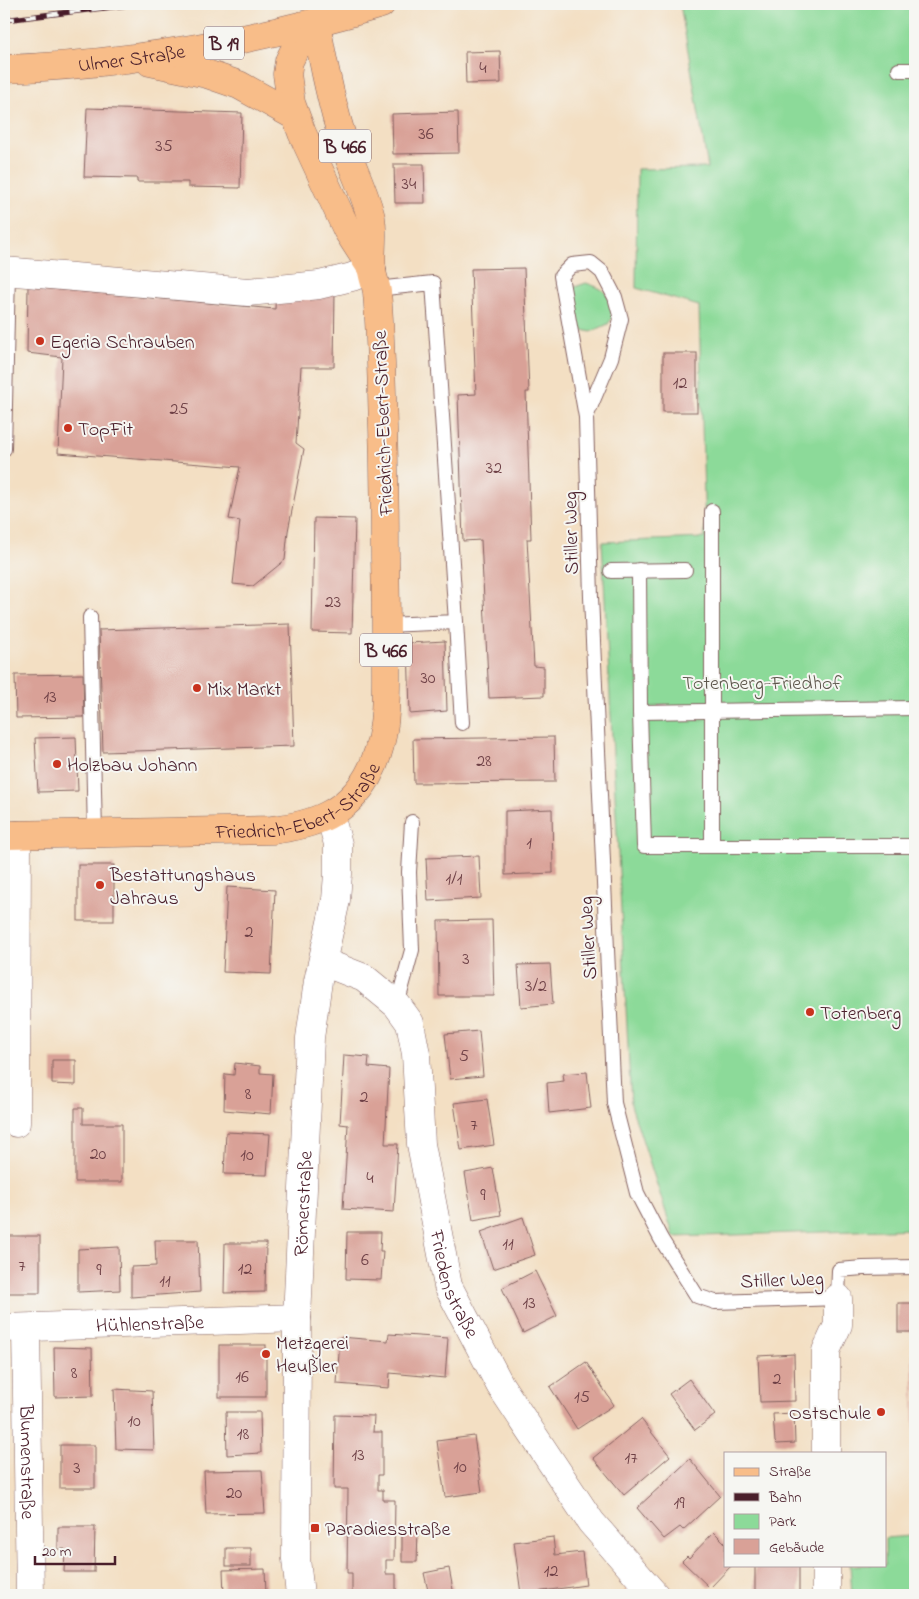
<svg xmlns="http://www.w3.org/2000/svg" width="919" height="1599" font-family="'Indie Flower',sans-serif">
  <rect width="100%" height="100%" fill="#f6f6f2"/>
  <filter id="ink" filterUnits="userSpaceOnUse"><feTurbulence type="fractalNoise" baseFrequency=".02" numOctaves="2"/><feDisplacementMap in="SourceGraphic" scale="10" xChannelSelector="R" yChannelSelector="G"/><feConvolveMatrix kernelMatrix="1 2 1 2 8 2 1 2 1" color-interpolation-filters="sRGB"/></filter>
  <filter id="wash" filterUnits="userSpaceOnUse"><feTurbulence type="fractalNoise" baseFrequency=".0096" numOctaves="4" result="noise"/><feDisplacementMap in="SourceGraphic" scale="20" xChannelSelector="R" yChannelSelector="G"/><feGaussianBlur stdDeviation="1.12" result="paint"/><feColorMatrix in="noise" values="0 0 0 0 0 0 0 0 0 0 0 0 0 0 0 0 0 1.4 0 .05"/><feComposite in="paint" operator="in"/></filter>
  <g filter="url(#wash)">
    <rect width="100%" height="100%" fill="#f3dfc3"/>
    <g fill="#8cda99" stroke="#6b7c62">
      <polygon points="680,4 915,4 915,1229 674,1237 631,1105 602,542 705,538 699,306 636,288 637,169 708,168"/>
      <path d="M 586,283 C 608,290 609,294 613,317 L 608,324 L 591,332 L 575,328 L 572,288 Z"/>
      <polygon points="911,1536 913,1586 907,1587 907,1595 852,1595 850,1565 885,1565 885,1538"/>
    </g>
    <g id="blocks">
      <g fill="#d9a197">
        <polygon points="500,51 501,83 466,84 465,52"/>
        <polygon points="87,108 242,113 240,188 188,187 188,182 137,182 137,178 84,177"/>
        <polygon points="458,112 459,153 393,154 392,114"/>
        <polygon points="394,164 424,164 425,203 395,203"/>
        <polygon points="524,268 529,392 526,392 531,539 527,539 534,666 544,667 544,696 489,698 481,540 463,541 458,395 476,394 471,269"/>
        <polygon points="28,287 275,309 276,290 335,290 334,367 301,367 296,443 304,449 288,531 285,560 253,586 233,584 240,521 229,519 240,467 58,453 62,357 27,353"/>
        <rect x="663" y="353" width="34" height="59"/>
        <polygon points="314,518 355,519 352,633 312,632"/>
        <polygon points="290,624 294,746 103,752 99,630"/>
        <polygon points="445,641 447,711 410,714 408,643"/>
        <polygon points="83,674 84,717 16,718 15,675"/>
        <polygon points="76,737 78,791 38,792 35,738"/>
        <polygon points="554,737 555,782 414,783 413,739"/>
        <polygon points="552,809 553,873 505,875 505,811"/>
        <polygon points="479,856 481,898 428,901 426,858"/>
        <rect x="78" y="865" width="36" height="56"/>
        <polygon points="227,887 275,890 271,974 223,972"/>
        <polygon points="492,920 494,996 439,996 438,921"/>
        <polygon points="550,964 553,1004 521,1007 518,965"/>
        <polygon points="479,1031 483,1076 450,1079 445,1034"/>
        <polygon points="344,1055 369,1057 368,1067 389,1069 385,1144 398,1144 394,1212 343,1209 348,1125 340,1124"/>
        <polygon points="52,1060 76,1060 76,1085 52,1084"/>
        <polygon points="235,1063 260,1066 260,1073 273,1074 271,1114 224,1110 225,1074 234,1075"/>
        <polygon points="587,1072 591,1108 549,1113 547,1083 564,1081 563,1074"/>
        <polygon points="487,1099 494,1145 461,1150 454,1103"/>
        <polygon points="75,1108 83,1108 83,1124 122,1124 122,1182 75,1182"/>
        <polygon points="226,1132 270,1134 267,1175 224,1174"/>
        <polygon points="493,1168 501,1215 473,1220 465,1173"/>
        <polygon points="523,1217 535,1255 493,1269 481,1232"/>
        <polygon points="347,1232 381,1232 380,1251 383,1251 381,1280 346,1279"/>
        <rect x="4" y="1236" width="36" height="57"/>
        <polygon points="155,1240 198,1240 200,1292 131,1297 131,1267 156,1266"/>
        <polygon points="225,1243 266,1243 265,1292 224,1293"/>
        <polygon points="119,1247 120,1290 78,1292 78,1249"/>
        <polygon points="535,1271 557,1316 523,1333 502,1288"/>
        <rect x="898" y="1303" width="17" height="29"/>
        <polygon points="389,1334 448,1338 445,1378 390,1373 389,1388 337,1384 340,1337 388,1341"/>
        <rect x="219" y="1345" width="47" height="52"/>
        <polygon points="54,1347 92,1348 93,1396 55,1397"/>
        <polygon points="912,1351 915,1351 915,1428 914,1428"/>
        <polygon points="794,1354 795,1401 760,1402 758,1356"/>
        <polygon points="586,1362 614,1405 577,1429 550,1387"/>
        <polygon points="689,1379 715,1415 695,1430 669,1394"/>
        <polygon points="114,1389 152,1391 154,1450 116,1449"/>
        <polygon points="226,1412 260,1412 261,1453 227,1455"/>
        <polygon points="794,1413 795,1443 777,1444 775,1442 773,1414"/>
        <polygon points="335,1415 374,1416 373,1432 382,1432 382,1475 378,1475 378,1490 383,1490 383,1500 395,1500 394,1560 386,1560 386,1574 396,1574 396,1595 352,1595 352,1573 347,1573 348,1489 334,1489"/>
        <polygon points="641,1419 670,1456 624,1495 593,1458"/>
        <polygon points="474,1436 482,1492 445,1497 437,1441"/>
        <rect x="60" y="1445" width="35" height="43"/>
        <polygon points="690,1459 720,1496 683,1530 680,1527 664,1539 637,1508"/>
        <polygon points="262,1470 265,1513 206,1514 204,1471"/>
        <polygon points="58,1527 95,1527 94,1572 64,1572 65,1549 58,1549"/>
        <polygon points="402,1530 418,1530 417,1562 402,1562"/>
        <polygon points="714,1532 725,1543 725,1565 732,1565 710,1588 682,1561 687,1556 689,1558"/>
        <polygon points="553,1537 555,1555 582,1552 586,1585 521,1594 514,1542"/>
        <rect x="226" y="1548" width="25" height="18"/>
        <rect x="755" y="1565" width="44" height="30"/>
        <polygon points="449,1568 454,1595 429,1595 424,1573"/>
        <polygon points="265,1569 266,1595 224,1595 223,1570"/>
        <polygon points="631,1585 642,1595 621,1595"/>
      </g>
    </g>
  </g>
  <g filter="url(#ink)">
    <use href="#blocks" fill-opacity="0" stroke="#856260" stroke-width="1"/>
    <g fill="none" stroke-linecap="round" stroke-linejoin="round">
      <defs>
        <g id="service">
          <polyline points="899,70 915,70"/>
          <polyline points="376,289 433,283 456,622 386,625"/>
          <polyline points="586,417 611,358 621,319 615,297 602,272 591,263 572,265 561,276 586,417 591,597 614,1103 637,1193 661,1239 697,1296 715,1302 838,1298 839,1270 863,1268 915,1267"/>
          <polyline points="4,449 8,272"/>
          <polyline points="712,511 712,846"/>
          <polyline points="639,570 640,712 644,846 915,846"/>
          <polyline points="611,571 685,570"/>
          <polyline points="90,617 95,834"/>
          <polyline points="456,622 462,723"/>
          <polyline points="640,712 915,708"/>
          <polyline points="397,1005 412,950 409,872 412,822"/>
        </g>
        <g id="minor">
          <polyline points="4,271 248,292 319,285 352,277 372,269"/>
          <path id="s1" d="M 323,962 L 364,978 L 397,1005 L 410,1023 L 416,1054 L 421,1144 L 448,1286 L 500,1385 L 591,1522 L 655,1595"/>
          <polyline points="16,1123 17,835"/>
          <path id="s2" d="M 4,1328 L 297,1318"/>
          <path id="s3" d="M 26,1328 L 30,1595"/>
          <polyline points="826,1453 826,1351 838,1325 838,1298"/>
          <polyline points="826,1565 826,1595"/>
          <path id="s4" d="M 300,1595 L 296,1559 L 297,1318 L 310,1038 L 318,981 L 336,900 L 338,874 L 338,844 L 330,815"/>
        </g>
        <g id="primary">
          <polyline points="316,22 294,51 289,61 287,74 291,103 302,133 347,230 372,269"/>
          <polyline points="150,62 207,74 239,85 295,116"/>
          <path id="s5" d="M 4,69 C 131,65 259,40 381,4"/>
          <path id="s6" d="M 4,835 L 272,830 C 313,825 346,814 368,776 C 388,740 386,699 386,660 C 386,626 386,592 385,558 C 385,503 384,449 382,394 C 381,360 380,326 377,292 C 376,285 373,278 372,271 C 370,253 374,235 371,218 C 365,192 352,168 344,143 C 331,103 323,63 316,22"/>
        </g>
      </defs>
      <use href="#service" stroke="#856260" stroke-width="16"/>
      <use href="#minor" stroke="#856260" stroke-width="29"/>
      <use href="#primary" stroke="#856260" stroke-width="29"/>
      <use href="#service" stroke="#fff" stroke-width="14"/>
      <use href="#minor" stroke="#fff" stroke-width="28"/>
      <use href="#primary" stroke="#f8bd89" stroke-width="28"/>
      <defs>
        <polyline id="rail" points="4,20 136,4"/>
      </defs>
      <use href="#rail" stroke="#4a1f2b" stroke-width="5.5"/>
      <use href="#rail" stroke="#f6f6f2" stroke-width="4" stroke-dasharray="11" stroke-linecap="butt"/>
    </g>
  </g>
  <g fill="#c8321e" stroke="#f6f6f2" stroke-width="2">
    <circle cx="40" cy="341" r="5"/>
    <circle cx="68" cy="428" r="5"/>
    <circle cx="197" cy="688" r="5"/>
    <circle cx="57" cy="764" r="5"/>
    <circle cx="100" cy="885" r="5"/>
    <circle cx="810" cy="1012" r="5"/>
    <circle cx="266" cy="1354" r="5"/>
    <circle cx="881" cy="1412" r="5"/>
    <rect x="310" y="1523" width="10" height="10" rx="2.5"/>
  </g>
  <g text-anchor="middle" stroke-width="4" stroke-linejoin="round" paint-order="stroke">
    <g font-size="18" fill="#6e4046">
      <text x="483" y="73">4</text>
      <text x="426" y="139">36</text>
      <text x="164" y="151">35</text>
      <text x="409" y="189">34</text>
      <text x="680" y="388">12</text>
      <text x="179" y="414">25</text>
      <text x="494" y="473">32</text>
      <text x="333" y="607">23</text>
      <text x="428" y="683">30</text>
      <text x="50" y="702">13</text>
      <text x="484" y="766">28</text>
      <text x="529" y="848">1</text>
      <text x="454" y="884">1/1</text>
      <text x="249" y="937">2</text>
      <text x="466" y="964">3</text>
      <text x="536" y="991">3/2</text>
      <text x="464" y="1061">5</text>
      <text x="248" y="1099">8</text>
      <text x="364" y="1102">2</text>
      <text x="474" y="1130">7</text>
      <text x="98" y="1159">20</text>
      <text x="247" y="1160">10</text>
      <text x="370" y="1183">4</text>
      <text x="483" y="1200">9</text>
      <text x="508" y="1249">11</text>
      <text x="365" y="1265">6</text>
      <text x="22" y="1271">7</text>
      <text x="245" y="1274">12</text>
      <text x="99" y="1275">9</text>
      <text x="165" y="1286">11</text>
      <text x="529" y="1308">13</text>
      <text x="74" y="1378">8</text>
      <text x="242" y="1382">16</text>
      <text x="777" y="1384">2</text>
      <text x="582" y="1402">15</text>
      <text x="134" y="1426">10</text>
      <text x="243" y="1439">18</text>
      <text x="358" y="1460">13</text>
      <text x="631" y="1463">17</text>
      <text x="460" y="1472">10</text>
      <text x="77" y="1473">3</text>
      <text x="234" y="1498">20</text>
      <text x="679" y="1508">19</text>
      <text x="551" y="1576">12</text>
    </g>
    <g fill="#f6f6f2" stroke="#7e6067" stroke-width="1">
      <rect x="204" y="26.5" width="40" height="33" rx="4"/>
      <rect x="319" y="129.5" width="52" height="33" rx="4"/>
      <rect x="360" y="633.5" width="52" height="33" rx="4"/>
    </g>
    <g font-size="19" font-weight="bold" fill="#4a1f2b">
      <text x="224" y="50">B 19</text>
      <text x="345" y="153">B 466</text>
      <text x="386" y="657">B 466</text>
    </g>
    <g font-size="20" fill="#4a1f2b" stroke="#f6f6f2">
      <text dy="7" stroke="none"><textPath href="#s5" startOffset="128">Ulmer Straße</textPath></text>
      <text transform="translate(382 423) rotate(-92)" y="7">Friedrich-Ebert-Straße</text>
      <text transform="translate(570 533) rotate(-91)" y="7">Stiller Weg</text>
      <text dy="7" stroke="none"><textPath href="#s6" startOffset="304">Friedrich-Ebert-Straße</textPath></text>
      <text transform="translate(587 938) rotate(-93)" y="7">Stiller Weg</text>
      <text dy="7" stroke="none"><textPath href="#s4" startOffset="392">Römerstraße</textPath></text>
      <text transform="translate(782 1279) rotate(-2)" y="7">Stiller Weg</text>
      <text dy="7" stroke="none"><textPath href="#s1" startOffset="375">Friedenstraße</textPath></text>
      <text dy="7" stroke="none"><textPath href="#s2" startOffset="146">Hühlenstraße</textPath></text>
      <text dy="7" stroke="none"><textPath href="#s3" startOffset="134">Blumenstraße</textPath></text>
    </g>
    <g font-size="20" fill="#4a1f2b" stroke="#f6f6f2" text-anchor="start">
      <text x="50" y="348">Egeria Schrauben</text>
      <text x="78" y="435">TopFit</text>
      <text x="207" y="695">Mix Markt</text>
      <text x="67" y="771">Holzbau Johann</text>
      <text x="110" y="881">Bestattungshaus<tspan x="110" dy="23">Jahraus</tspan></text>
      <text x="820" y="1019">Totenberg</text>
      <text x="276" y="1349">Metzgerei<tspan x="276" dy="23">Heußler</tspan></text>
      <text x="871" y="1419" text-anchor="end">Ostschule</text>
      <text x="325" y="1535">Paradiesstraße</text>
    </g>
    <g font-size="20" fill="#5e574c" stroke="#f6f6f2">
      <text x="762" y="689">Totenberg-Friedhof</text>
    </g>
  </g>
  <rect width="919" height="1599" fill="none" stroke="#f6f6f2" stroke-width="20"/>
  <rect x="724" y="1452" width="162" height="115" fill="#f6f6f2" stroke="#b1a0a2"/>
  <rect x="734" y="1468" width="25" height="8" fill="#f8bd89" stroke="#b1a0a2"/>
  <text x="769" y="1476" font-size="15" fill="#4a1f2b">Straße</text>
  <rect x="734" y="1493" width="25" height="8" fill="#4a1f2b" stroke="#b1a0a2"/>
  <text x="769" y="1502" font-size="15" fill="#4a1f2b">Bahn</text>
  <rect x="734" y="1514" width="25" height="15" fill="#8cda99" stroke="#b1a0a2"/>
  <text x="769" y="1526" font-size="15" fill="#4a1f2b">Park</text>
  <rect x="734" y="1539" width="25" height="15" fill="#d9a197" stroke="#b1a0a2"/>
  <text x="769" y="1552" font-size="15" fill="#4a1f2b">Gebäude</text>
  <path d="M35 1556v8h80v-8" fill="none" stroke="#4a1f2b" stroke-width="2.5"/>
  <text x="42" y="1556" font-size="15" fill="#4a1f2b" stroke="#f6f6f2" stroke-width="4" paint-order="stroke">20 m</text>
</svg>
